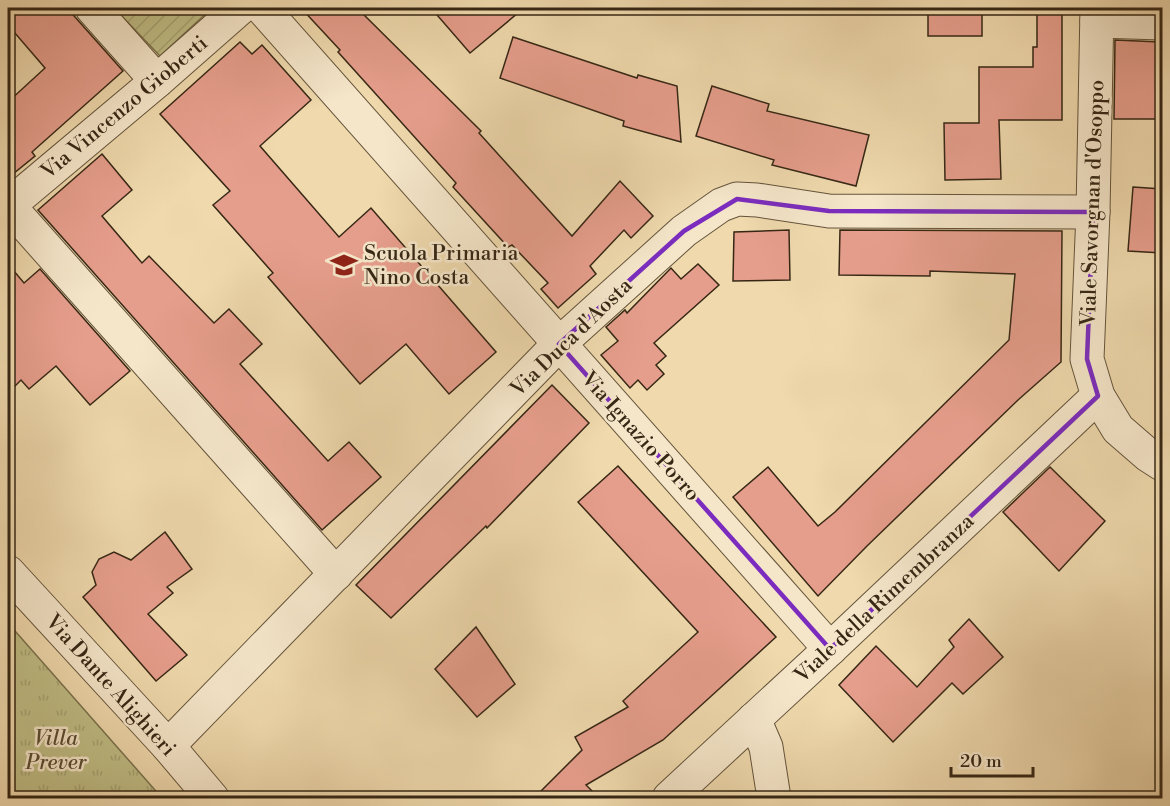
<svg xmlns="http://www.w3.org/2000/svg" width="1170" height="806" font-family="'Libre Bodoni',serif">
  <defs>
    <pattern id="park-tufts" width="24" height="20" patternUnits="userSpaceOnUse" patternTransform="scale(1.5)"><rect width="24" height="20" fill="#c0bd85"/><path d="M3 7l-1-3M5 7V3M7 7l1-3M15 17l-1-3M17 17v-4M19 17l1-3" fill="none" stroke="#a6a272"/></pattern>
    <pattern id="garden-furrows" width="10" height="10" patternUnits="userSpaceOnUse" patternTransform="scale(1.5)"><rect width="10" height="10" fill="#c0bd85"/><path d="M-1 1l2-2M0 10L10 0M9 11l2-2" fill="none" stroke="#a6a272"/></pattern>
  </defs>
  <rect width="100%" height="100%" fill="#efd9ad"/>
  <filter id="stains"><feTurbulence type="fractalNoise" baseFrequency=".00333" numOctaves="4"/><feColorMatrix values="0 0 0 0 .2 0 0 0 0 .09 0 0 0 0 .02 0 0 0 .5 -.17"/></filter>
  <radialGradient id="worn" r=".72"><stop offset=".6" stop-color="#630" stop-opacity="0"/><stop offset="1" stop-color="#630" stop-opacity=".3"/></radialGradient>
  <polygon fill="url(#park-tufts)" stroke="#7b724d" stroke-width="1.5" points="8,623 162,798 8,798"/>
  <polygon fill="url(#garden-furrows)" stroke="#7b724d" stroke-width="1.5" points="114,8 212,8 160,56"/>
  <g fill="#e69e8c" stroke="#362715" stroke-width="1.5">
    <polygon points="20,8 67,8 123,71 32,152 35,156 8,178 8,102 45,68 8,25 8,19"/>
    <polygon points="301,8 357,8 481,131 479,133 572,236 620,181 653,216 631,238 624,230 590,266 596,274 558,308 541,289 548,283 512,245 508,247 453,187 456,183 338,52 340,50"/>
    <polygon points="431,8 524,8 470,53"/>
    <rect x="928" y="8" width="54" height="28"/>
    <polygon points="1037,8 1062,8 1062,120 999,120 1001,179 945,180 944,123 979,123 979,67 1033,67 1033,47 1037,47"/>
    <polygon points="513,37 637,78 638,75 677,86 681,142 623,126 624,121 500,78"/>
    <polygon points="1115,40 1160,42 1159,83 1162,83 1162,119 1114,119"/>
    <polygon points="240,42 252,54 262,45 311,100 260,146 339,237 371,208 496,352 449,394 406,344 360,384 268,277 273,273 213,205 230,191 160,114"/>
    <polygon points="712,86 769,104 767,111 869,135 856,186 772,165 774,160 696,136"/>
    <polygon points="102,154 132,190 102,216 142,263 149,256 214,323 229,309 262,344 240,364 328,461 349,442 381,477 322,530 38,210"/>
    <polygon points="1133,187 1162,189 1162,253 1128,251"/>
    <polygon points="789,230 790,280 733,281 734,232"/>
    <polygon points="840,230 1062,231 1061,362 1018,400 867,546 818,596 733,497 768,467 818,526 835,512 1009,340 1015,274 930,271 930,276 839,275"/>
    <polygon points="8,264 24,283 40,269 130,371 90,405 56,366 29,389 21,380 8,393"/>
    <polygon points="698,264 719,285 654,343 666,356 656,365 664,374 647,390 638,380 630,388 601,355 618,341 606,327 625,310 627,313 671,268 681,279"/>
    <polygon points="552,385 589,423 487,528 486,526 391,618 356,585"/>
    <polygon points="618,466 776,637 663,740 586,785 599,798 534,798 582,750 575,737 628,707 623,701 698,632 578,502"/>
    <polygon points="1050,467 1105,521 1059,571 1003,512"/>
    <polygon points="165,532 192,569 167,587 173,593 148,614 187,655 156,681 83,597 96,585 92,572 99,559 114,552 131,560"/>
    <polygon points="969,619 1003,657 963,694 952,683 893,742 839,685 876,646 917,687 954,647 949,640"/>
    <polygon points="476,627 515,684 477,717 435,669"/>
  </g>
  <g fill="none" stroke-linecap="round" stroke-linejoin="round">
    <defs>
      <g id="minor">
        <polyline points="92,8 157,81"/>
        <polyline points="262,8 830,649"/>
        <polyline points="1097,8 1093,212 1087,359 1098,396 1118,429 1148,455 1162,464"/>
        <polyline points="1097,21 1162,23"/>
        <polyline points="8,205 336,574"/>
        <polyline points="8,206 157,81 240,8"/>
        <polyline points="8,572 168,746 212,798"/>
        <polyline points="754,719 766,747 774,798"/>
        <polyline points="168,746 559,344 684,231 721,205 737,199 757,200 829,211 1093,212"/>
        <polyline points="669,798 830,649 1098,396"/>
      </g>
    </defs>
    <use href="#minor" stroke="#64543b" stroke-width="35"/>
    <use href="#minor" stroke="#f5e6ca" stroke-width="33"/>
  </g>
  <path fill="none" stroke="#7b2cbf" stroke-width="4.5" stroke-linejoin="round" d="M 737,199 L 829,211 L 1093,212 L 1087,359 L 1098,396 L 830,649 L 559,344 L 684,231 Z"/>
  <defs>
    <symbol id="school-bare" viewBox="-9 -9 18 18"><path d="M0-5L7-2L0 1L-7-2ZM-4 1L0 2.5L4 1V4Q0 6-4 4Z" fill="#8f2418" stroke="#f5e6ca" stroke-width="2.5" paint-order="stroke"/></symbol>
  </defs>
  <g fill-rule="evenodd">
    <use href="#school-bare" x="325" y="246" width="38" height="38"/>
  </g>
  <g text-anchor="middle" stroke-width="5" stroke-linejoin="round" paint-order="stroke">
    <g font-size="21" fill="#362715" stroke="#f5e6ca">
      <text transform="translate(124 107) rotate(-40)" y="7">Via Vincenzo Gioberti</text>
      <text transform="translate(1092 203) rotate(-88)" y="7">Viale Savorgnan d'Osoppo</text>
      <text transform="translate(571 337) rotate(-44)" y="7">Via Duca d'Aosta</text>
      <text transform="translate(641 436) rotate(48)" y="7">Via Ignazio Porro</text>
      <text transform="translate(884 598) rotate(-43)" y="7">Viale della Rimembranza</text>
      <text transform="translate(111 685) rotate(48)" y="7">Via Dante Alighieri</text>
    </g>
    <g font-size="21" fill="#362715" stroke="#f5e6ca" text-anchor="start">
      <text x="364" y="260">Scuola Primaria<tspan x="364" dy="24">Nino Costa</tspan></text>
    </g>
    <g font-size="21" font-style="italic" fill="#584c31" stroke="#f5e6ca">
      <text x="56" y="745">Villa<tspan x="56" dy="24">Prever</tspan></text>
    </g>
  </g>
  <rect width="1170" height="806" fill="none" stroke="#efd9ad" stroke-width="30"/>
  <rect x="9" y="9" width="1152" height="788" fill="none" stroke="#362715" stroke-width="3"/>
  <rect x="15" y="15" width="1140" height="776" fill="none" stroke="#362715" stroke-width="1.5"/>
  <path d="M951 767v9h82v-9" fill="none" stroke="#362715" stroke-width="3"/>
  <text x="960" y="767" font-size="18" fill="#362715" stroke="#f5e6ca" stroke-width="4.5" paint-order="stroke">20 m</text>
  <rect width="100%" height="100%" filter="url(#stains)"/>
  <rect width="100%" height="100%" fill="url(#worn)"/>
</svg>
